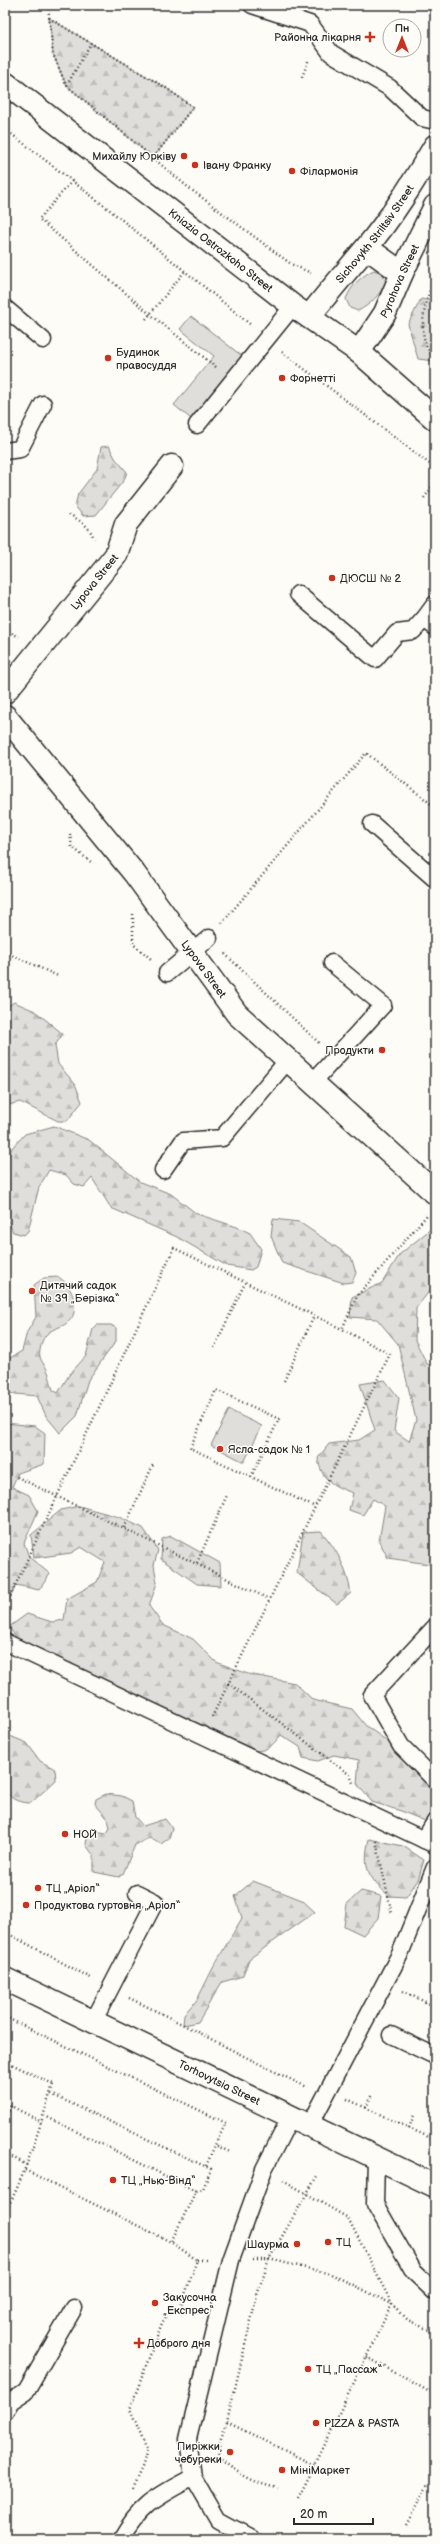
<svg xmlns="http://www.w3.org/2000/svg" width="440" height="2544" font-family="'Balsamiq Sans',sans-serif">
  <defs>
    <pattern id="forest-firs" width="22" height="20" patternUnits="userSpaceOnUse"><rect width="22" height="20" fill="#dfdeda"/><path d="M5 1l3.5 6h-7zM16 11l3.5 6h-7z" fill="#c0bfbb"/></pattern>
  </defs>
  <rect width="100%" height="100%" fill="#fdfcf7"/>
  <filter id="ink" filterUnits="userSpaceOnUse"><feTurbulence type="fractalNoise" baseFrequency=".025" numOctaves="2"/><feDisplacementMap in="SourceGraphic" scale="8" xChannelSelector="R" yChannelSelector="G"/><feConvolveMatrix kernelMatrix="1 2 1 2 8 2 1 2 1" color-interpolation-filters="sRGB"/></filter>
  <g filter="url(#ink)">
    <g fill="#dfdeda" stroke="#858482">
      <path d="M 374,270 L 382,273 L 386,282 C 381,294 370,305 358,311 L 350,308 L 346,299 C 350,287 362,275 374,270 Z"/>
      <polygon points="191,316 242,356 191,419 174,405 214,356 180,329"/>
      <polygon points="229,1410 262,1426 244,1462 211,1445"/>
    </g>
    <g fill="url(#forest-firs)" stroke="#858482">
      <polygon points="49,18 166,88 193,107 153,158 66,85 53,54"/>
      <polygon points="421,299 435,301 435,361 418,359 408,324"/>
      <polygon points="109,446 115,458 127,472 124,480 96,515 83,516 75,506 78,494 97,469 101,447"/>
      <polygon points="14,1002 35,1011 63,1034 55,1045 58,1064 75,1084 82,1102 67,1121 58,1121 20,1102 5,1106 5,1008"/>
      <polygon points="54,1126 89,1140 140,1182 171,1194 197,1214 237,1227 250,1233 261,1249 256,1267 251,1270 227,1266 177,1237 111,1208 92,1178 84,1187 74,1184 66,1175 49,1170 39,1187 28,1231 24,1235 13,1232 5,1214 5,1163 12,1148 25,1134"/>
      <polygon points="273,1219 299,1222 351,1257 356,1273 352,1282 344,1283 282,1263 271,1236"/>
      <path d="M 432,1228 L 435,1228 L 435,1284 L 416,1308 L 415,1340 L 427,1364 L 435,1368 L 435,1565 L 388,1558 L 379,1541 L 385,1506 L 373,1499 L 363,1515 L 349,1510 L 353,1493 C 333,1486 321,1480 318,1458 L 329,1444 L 359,1440 L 375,1430 L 360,1384 L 385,1380 L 399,1398 L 394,1431 L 409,1441 L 416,1420 L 398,1344 L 377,1319 L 350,1317 L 352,1297 L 382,1283 L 400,1254 Z"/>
      <path d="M 58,1277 C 71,1283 80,1307 71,1319 C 61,1332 44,1324 40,1350 C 38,1361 45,1363 48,1372 C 50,1377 51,1384 53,1390 L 58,1393 L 69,1375 L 86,1356 L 93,1329 L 97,1325 L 111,1325 L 116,1328 L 116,1341 L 88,1380 L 77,1416 L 60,1433 L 46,1416 L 37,1396 L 5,1393 L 5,1361 L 22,1351 L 27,1332 L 36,1317 L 34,1285 L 44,1278 Z"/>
      <polygon points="5,1423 35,1426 45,1433 44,1464 18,1473 12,1487 29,1495 38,1511 24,1543 29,1557 50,1574 39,1590 16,1585 9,1601 5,1602"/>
      <path d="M 79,1506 L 119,1517 L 143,1528 L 158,1550 L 154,1565 L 157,1583 L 149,1606 L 163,1625 L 193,1639 L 216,1662 L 248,1674 L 295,1683 L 313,1700 L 352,1709 L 366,1726 L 435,1775 L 435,1816 L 425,1821 L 401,1811 L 372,1802 L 357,1784 L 359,1760 L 334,1755 L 318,1761 L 303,1758 L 300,1747 L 281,1735 C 266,1754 260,1752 238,1748 L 20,1643 L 9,1627 L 27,1614 L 52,1622 L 64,1620 L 67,1599 L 97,1582 L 105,1562 L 81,1547 L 71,1553 L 34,1558 L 31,1535 L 61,1510 Z"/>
      <path d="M 321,1531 C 338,1551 346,1567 351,1593 L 337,1604 L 297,1573 L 303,1532 Z"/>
      <polygon points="171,1536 220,1563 221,1586 197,1584 161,1559 162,1539"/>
      <path d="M 5,1734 L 27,1743 L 40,1761 L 55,1769 L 56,1780 L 31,1803 C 20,1803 11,1800 5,1790 Z"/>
      <polygon points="106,1794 122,1796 132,1801 135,1817 143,1826 165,1819 172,1828 169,1838 161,1844 149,1838 135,1845 123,1874 119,1877 94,1872 94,1856 86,1845 88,1830 107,1833 110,1828 108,1819 95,1804 96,1799"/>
      <path d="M 369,1839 L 403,1846 L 424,1860 L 418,1880 L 406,1897 L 389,1896 C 368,1877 362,1868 369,1839 Z"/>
      <polygon points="253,1881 302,1900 315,1912 249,1959 243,1976 222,1982 198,2022 183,2025 184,2014 197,2000 215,1964 242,1918 235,1896"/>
      <polygon points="361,1891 381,1896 378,1918 363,1935 344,1926 347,1904"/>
    </g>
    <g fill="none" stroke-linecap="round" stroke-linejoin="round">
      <defs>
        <g id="service">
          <polyline points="252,5 310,24 331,53 390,88 422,118 435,121"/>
          <polyline points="5,308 43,340"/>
          <polyline points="197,425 293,306"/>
          <polyline points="5,451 20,449 43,404"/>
          <polyline points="298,594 375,659 397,633 413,631 424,619"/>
          <polyline points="435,604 424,619 435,627"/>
          <polyline points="372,824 435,879"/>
          <polyline points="167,973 209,938"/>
          <polyline points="313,1082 383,1005 332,963"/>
          <polyline points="163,1170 183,1141 222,1138 288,1060"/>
          <polyline points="435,1627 372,1695 401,1746 435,1780"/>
          <polyline points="5,1642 435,1845"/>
          <polyline points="424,1840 435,1822"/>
          <polyline points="93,2022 155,1902 137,1893"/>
          <polyline points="391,2035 435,2056"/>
          <polyline points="310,2125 400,1954 435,1867"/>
          <polyline points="376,2157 375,2204 414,2272 435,2292"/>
          <polyline points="5,2412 11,2401 26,2391 74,2308"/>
          <path d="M 121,2539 C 142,2502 157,2497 193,2477"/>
          <polyline points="253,2539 218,2520 193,2477 188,2439 231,2260 264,2169 291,2116"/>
        </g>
        <g id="minor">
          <polyline points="367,248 402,273"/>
          <path id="s1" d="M 309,317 C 327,293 347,271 366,248 C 392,217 414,181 435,146"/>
          <path id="s2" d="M 359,352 L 385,313 L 402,273 L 435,206"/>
          <path id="s3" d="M 5,692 L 116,555 L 126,524 L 172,466"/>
          <path id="s4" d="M 5,716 L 134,873 L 237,1014 L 435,1193"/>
        </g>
        <g id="secondary">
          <path id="s5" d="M 5,83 L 293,306 L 359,352 L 435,419"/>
          <path id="s6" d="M 5,1979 L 435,2186"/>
        </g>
      </defs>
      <use href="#service" stroke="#2b2b2b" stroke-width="19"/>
      <use href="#minor" stroke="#2b2b2b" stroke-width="25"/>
      <use href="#secondary" stroke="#2b2b2b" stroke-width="25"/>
      <g stroke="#2b2b2b" stroke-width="2.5" stroke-dasharray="1 3" stroke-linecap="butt">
        <polyline points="48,5 53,54 66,85 189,188 291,264 311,273"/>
        <polyline points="433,5 435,6"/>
        <polyline points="49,18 166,88 193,107 153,158"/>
        <polyline points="302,77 309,59"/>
        <polyline points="67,85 91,43"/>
        <polyline points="5,129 111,211 251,325"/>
        <polyline points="72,181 39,219 150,314 216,367"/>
        <path d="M 435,276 C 426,300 413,337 435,358"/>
        <polyline points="146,319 185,271"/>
        <polyline points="282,352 435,468"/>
        <polyline points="424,498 435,483"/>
        <path d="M 69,514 C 80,521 90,526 94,539"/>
        <polyline points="5,629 19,637"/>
        <polyline points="70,834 72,847 91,862"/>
        <polyline points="133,914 133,944 151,959"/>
        <polyline points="222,923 366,753 435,807"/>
        <polyline points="5,952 58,976"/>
        <polyline points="225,954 319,1043"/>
        <polyline points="214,1348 245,1283"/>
        <polyline points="284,1381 314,1316"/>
        <polyline points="17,1477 269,1599"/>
        <polyline points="251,1477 279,1419 216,1390 190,1448 315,1507"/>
        <polyline points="124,1528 153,1465"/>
        <polyline points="197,1563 227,1495"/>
        <polyline points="5,1607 174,1248 342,1329"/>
        <polyline points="228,1683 350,1775 353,1783"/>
        <polyline points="212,1717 390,1354 342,1329 357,1296 427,1215"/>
        <polyline points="376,1841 392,1914"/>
        <polyline points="5,1932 91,1978"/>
        <polyline points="7,1933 11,1922"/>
        <polyline points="403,1991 435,2007"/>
        <path d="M 129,1998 C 189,2026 246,2059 307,2087"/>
        <polyline points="5,2017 226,2123 215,2145 230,2152"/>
        <polyline points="5,2061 53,2084"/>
        <polyline points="51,2094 211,2169 203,2189 196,2191"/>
        <polyline points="347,2099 435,2140"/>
        <polyline points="5,2103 11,2106"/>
        <polyline points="366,2108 372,2094"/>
        <polyline points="5,2118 11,2106 42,2122"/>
        <polyline points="409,2128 414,2115"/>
        <polyline points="5,2153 27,2165"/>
        <polyline points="206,2166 215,2145"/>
        <polyline points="25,2170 171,2242 196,2191 45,2116"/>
        <polyline points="283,2180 348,2218 392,2304 313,2467"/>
        <path d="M 5,2213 C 27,2171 40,2126 54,2081"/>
        <polyline points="5,2230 10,2233"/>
        <polyline points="253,2259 269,2259 331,2274 392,2304 408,2320 435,2333"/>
        <polyline points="197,2260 208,2260"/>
        <polyline points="367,2357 428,2391 435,2389"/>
        <path d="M 227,2422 L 221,2437 L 219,2458 C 237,2473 255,2484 278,2488"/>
        <polyline points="314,2465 227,2422 257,2295 269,2259 317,2176"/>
        <polyline points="132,2489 143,2465 147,2449 130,2409 162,2323 169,2311 180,2309 197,2260 171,2242"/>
        <polyline points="298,2498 311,2473"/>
        <polyline points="406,2524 429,2482"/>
        <polyline points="420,2539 423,2533"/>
      </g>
      <use href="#service" stroke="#fdfcf7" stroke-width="16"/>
      <use href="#minor" stroke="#fdfcf7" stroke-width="22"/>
      <use href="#secondary" stroke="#fdfcf7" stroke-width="22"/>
    </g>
  </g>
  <g fill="#c8321e" stroke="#fdfcf7" stroke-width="1.5">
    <path d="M368 31h4v4h4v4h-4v4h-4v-4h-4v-4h4z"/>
    <circle cx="184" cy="156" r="4"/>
    <circle cx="195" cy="165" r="4"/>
    <circle cx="292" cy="171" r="4"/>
    <circle cx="108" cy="358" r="4"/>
    <circle cx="282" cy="378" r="4"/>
    <circle cx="332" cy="578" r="4"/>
    <circle cx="382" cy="1050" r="4"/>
    <circle cx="32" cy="1291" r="4"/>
    <circle cx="220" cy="1449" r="4"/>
    <circle cx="65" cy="1834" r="4"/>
    <circle cx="38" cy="1888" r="4"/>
    <circle cx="26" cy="1905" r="4"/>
    <circle cx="113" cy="2180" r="4"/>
    <circle cx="328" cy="2242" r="4"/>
    <circle cx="297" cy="2244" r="4"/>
    <circle cx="155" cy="2303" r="4"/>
    <path d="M137 2337h4v4h4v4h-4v4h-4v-4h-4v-4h4z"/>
    <circle cx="308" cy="2369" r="4"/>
    <circle cx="316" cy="2423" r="4"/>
    <circle cx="230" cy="2452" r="4"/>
    <circle cx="282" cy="2470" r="4"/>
  </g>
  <g text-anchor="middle" stroke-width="3" stroke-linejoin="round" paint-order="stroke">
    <g font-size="11" fill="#2b2b2b" stroke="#fdfcf7" text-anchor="start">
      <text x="361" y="41" text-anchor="end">Районна лікарня</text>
      <text x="176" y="160" text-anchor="end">Михайлу Юрківу</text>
      <text x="203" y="169">Івану Франку</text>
      <text x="300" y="175">Філармонія</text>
      <text x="116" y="356">Будинок<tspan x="116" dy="13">правосуддя</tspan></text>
      <text x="290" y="382">Форнетті</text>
      <text x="340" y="582">ДЮСШ № 2</text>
      <text x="374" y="1054" text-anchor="end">Продукти</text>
      <text x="40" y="1289">Дитячий садок<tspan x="40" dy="13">№ 39 „Берізка“</tspan></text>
      <text x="228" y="1453">Ясла-садок № 1</text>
      <text x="73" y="1838">НОЙ</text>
      <text x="46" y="1892">ТЦ „Аріол“</text>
      <text x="34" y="1909">Продуктова гуртовня „Аріол“</text>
      <text x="121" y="2184">ТЦ „Нью-Вінд“</text>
      <text x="336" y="2246">ТЦ</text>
      <text x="289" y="2248" text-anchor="end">Шаурма</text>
      <text x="163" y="2301">Закусочна<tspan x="163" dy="13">„Експрес“</tspan></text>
      <text x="147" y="2347">Доброго дня</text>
      <text x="316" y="2373">ТЦ „Пассаж“</text>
      <text x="324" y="2427">PIZZA &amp; PASTA</text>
      <text x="222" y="2450" text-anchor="end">Пиріжки,<tspan x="222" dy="13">чебуреки</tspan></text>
      <text x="290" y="2474">МініМаркет</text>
    </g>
    <g font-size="11" fill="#2b2b2b" stroke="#fdfcf7">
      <text dy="4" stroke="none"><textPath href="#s1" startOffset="106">Sichovykh Striltsiv Street</textPath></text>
      <text dy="4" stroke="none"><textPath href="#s5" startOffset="273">Kniazia Ostrozkoho Street</textPath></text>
      <text dy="4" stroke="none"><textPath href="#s2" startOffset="82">Pyrohova Street</textPath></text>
      <text dy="4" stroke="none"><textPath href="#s3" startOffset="142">Lypova Street</textPath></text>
      <text dy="4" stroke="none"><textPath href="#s4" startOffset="322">Lypova Street</textPath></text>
      <text dy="4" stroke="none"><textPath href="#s6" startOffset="238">Torhovytsia Street</textPath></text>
    </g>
  </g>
  <rect width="440" height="2544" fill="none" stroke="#fdfcf7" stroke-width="20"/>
  <rect x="10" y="10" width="420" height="2524" fill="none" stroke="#2b2b2b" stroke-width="1.5" filter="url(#ink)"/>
  <g transform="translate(402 38)"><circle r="19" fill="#fdfcf7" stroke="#a9a8a5"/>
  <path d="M0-3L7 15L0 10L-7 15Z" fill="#c8321e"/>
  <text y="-6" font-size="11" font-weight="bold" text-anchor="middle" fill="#2b2b2b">Пн</text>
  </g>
  <path d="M294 2518v6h79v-6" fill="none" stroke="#2b2b2b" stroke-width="2"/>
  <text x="300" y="2518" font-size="12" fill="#2b2b2b" stroke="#fdfcf7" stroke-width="3" paint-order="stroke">20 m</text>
</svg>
